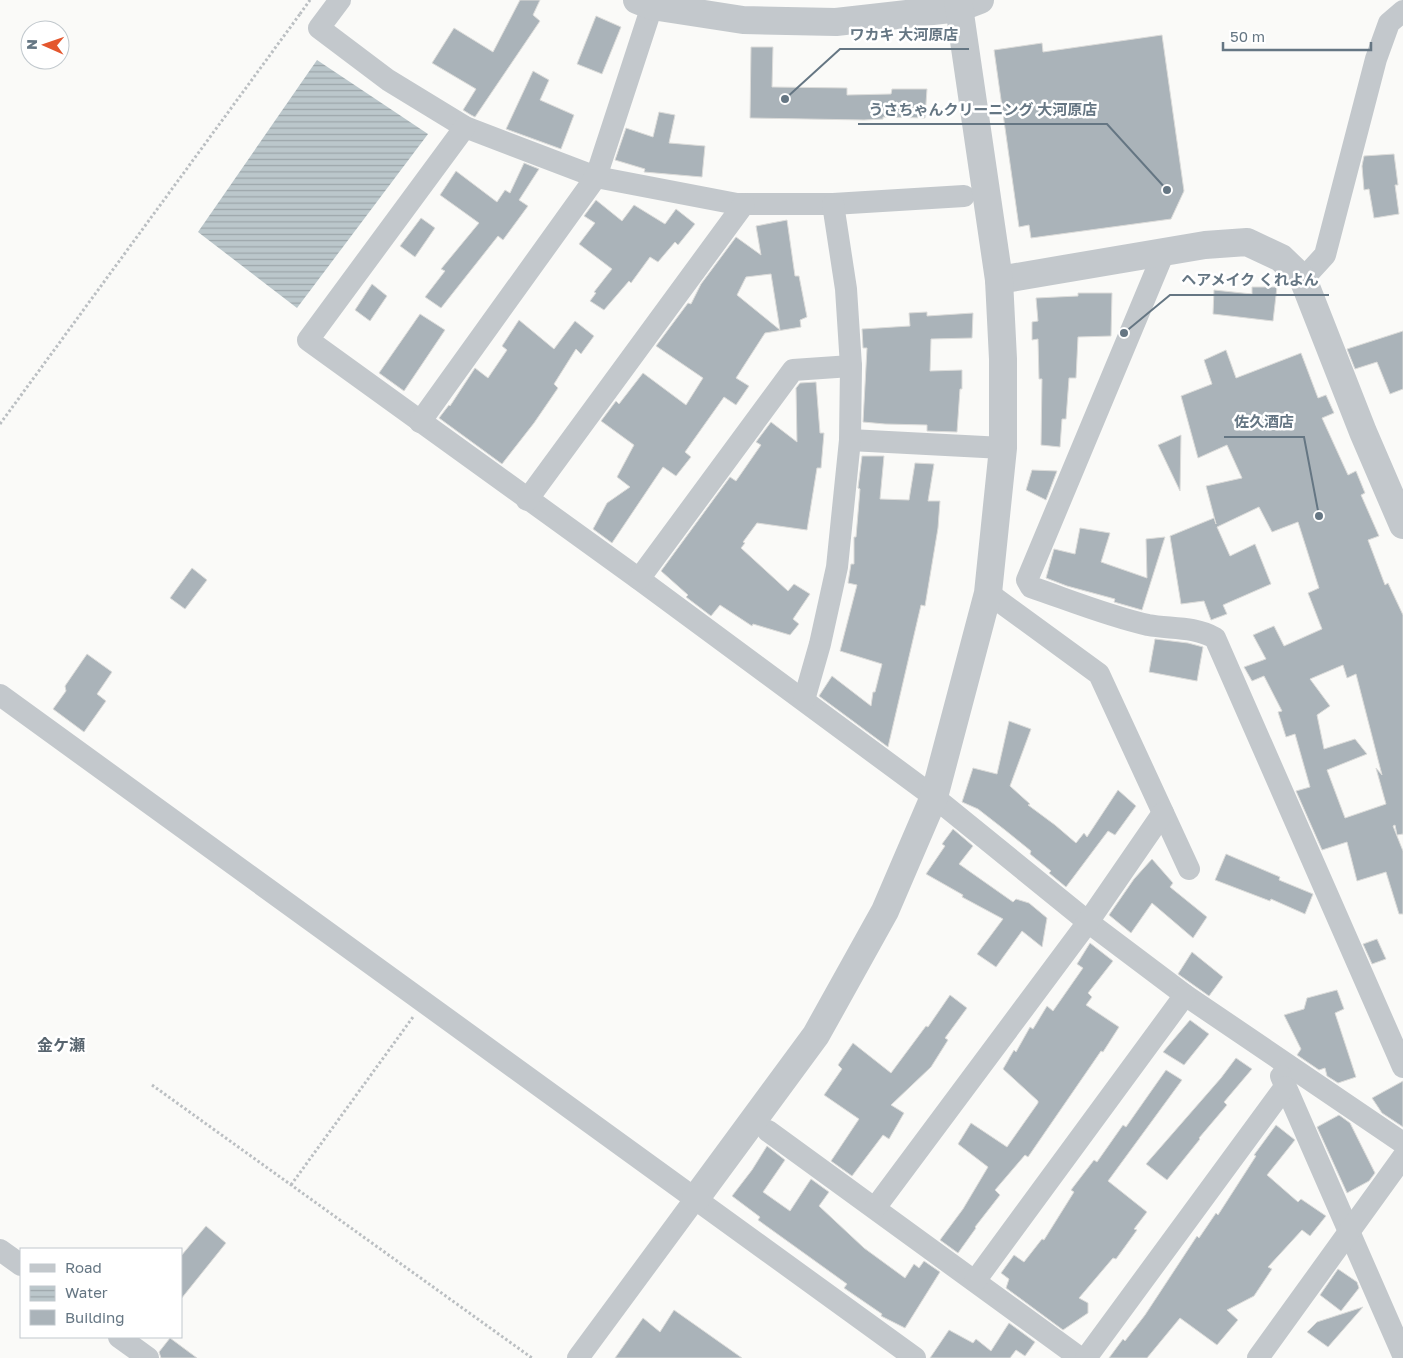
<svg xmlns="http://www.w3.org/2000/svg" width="1403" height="1358" font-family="'Golos Text','Noto Sans JP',sans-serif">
  <defs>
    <pattern id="water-rules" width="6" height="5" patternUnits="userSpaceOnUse" patternTransform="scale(1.25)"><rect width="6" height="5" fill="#bbc7cb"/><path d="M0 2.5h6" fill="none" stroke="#9ca6aa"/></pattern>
  </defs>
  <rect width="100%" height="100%" fill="#fafaf8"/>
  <polygon fill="url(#water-rules)" points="317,60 428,134 297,308 198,232"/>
  <g fill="#aab3b9" stroke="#dcdcda" fill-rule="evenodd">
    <polygon points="520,0 540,0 533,15 540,21 475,117 471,115 463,110 476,89 432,63 454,28 493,52"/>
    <polygon points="596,16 621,27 602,74 577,64"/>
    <polygon points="1162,35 1184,191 1171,219 1031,238 1029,225 1019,227 994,50 1042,43 1043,52"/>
    <polygon points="751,47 773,47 772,87 847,88 847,95 891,94 892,89 927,89 925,118 883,117 883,119 864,120 750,118"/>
    <polygon points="533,71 549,80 540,100 574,115 561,149 506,129"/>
    <polygon points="659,112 675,115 669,143 705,146 702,177 644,172 645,169 615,160 626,128 653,137"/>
    <polygon points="1394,154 1398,185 1395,185 1399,214 1374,218 1369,189 1364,190 1362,166 1364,156"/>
    <polygon points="524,163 539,169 519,200 528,206 503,240 498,236 441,308 425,297 445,271 441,269 479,223 440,195 456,171 497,202 505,190 510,193"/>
    <polygon points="596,200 622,221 634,205 665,224 676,209 695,224 678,245 675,242 658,262 650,257 631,283 629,281 604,310 590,301 596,293 594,292 612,269 579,244 595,223 584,216"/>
    <polygon points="421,218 435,228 415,257 400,246"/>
    <path d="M 787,220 L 795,276 L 799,276 L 807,317 L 800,320 L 801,327 L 765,333 L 736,378 L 749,386 L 736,405 L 724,397 L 685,452 L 691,457 L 676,476 L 663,467 L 612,543 L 593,529 L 607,503 L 630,487 L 617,477 L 634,445 L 601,421 L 616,401 L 619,404 L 643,373 L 686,405 L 703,378 L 656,346 L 688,303 L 691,304 L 701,284 L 736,237 L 761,255 L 756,226 ZM 771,274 L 780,330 L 737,295 L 746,277 Z"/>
    <polygon points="372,284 387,296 370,321 355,310"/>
    <polygon points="1252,287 1277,287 1273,321 1213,314 1214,290 1252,294"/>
    <polygon points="1078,293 1112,293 1111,336 1078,337 1076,378 1069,378 1066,419 1062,419 1060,447 1041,445 1042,379 1039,379 1038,339 1032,340 1032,322 1038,321 1036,298 1078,296"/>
    <polygon points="927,312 927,316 973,313 972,338 931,339 930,371 962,370 962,389 960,389 957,432 927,431 927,425 885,424 863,422 867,348 863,348 862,329 910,326 909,313"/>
    <polygon points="420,314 445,330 404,391 379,373"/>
    <polygon points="519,320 554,349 575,321 594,336 581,354 576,349 554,384 558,388 534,423 502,464 439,418 449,405 450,406 475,368 488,378 507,350 502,346"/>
    <polygon points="1403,331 1403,389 1390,394 1377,362 1355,369 1347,349"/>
    <path d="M 1226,350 L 1236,378 L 1301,353 L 1318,398 L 1326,395 L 1334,413 L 1322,418 L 1348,475 L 1356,471 L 1365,493 L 1361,495 L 1379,536 L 1368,540 L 1385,585 L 1388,583 L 1403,615 L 1403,834 L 1397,835 L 1395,825 L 1393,826 L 1403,851 L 1403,914 L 1399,914 L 1386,872 L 1357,881 L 1347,842 L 1322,850 L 1296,791 L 1310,787 L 1295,734 L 1286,737 L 1278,712 L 1282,711 L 1264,676 L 1252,681 L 1244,667 L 1266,659 L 1253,635 L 1274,626 L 1284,646 L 1322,629 L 1308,593 L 1319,588 L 1298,522 L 1272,532 L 1259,507 L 1217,527 L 1230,556 L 1255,544 L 1271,584 L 1223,605 L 1227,614 L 1211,620 L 1204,601 L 1181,604 L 1170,536 L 1214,518 L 1216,524 L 1206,486 L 1242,478 L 1227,445 L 1198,458 L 1181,396 L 1212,384 L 1204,360 ZM 1343,665 L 1347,678 L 1356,674 L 1382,775 L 1376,768 L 1386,804 L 1345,818 L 1327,770 L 1367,754 L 1355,739 L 1324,749 L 1317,715 L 1330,706 L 1310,679 Z"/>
    <polygon points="816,382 820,433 824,433 821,468 817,468 807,530 757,523 743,542 745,543 741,548 788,591 794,584 810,594 793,619 799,624 790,635 753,624 752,626 720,605 711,616 686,597 688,595 661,571 730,477 736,481 761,445 756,442 771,422 797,442 796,388 800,383"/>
    <polygon points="1181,435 1180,491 1158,445"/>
    <polygon points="862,456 884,456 880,499 909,500 915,463 934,464 928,501 940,501 938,528 925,606 921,605 888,747 819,696 832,676 871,706 873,692 875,692 882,664 840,651 857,585 848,583 851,564 854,564 854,537 856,537 860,489 858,488"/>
    <polygon points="1032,470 1057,471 1046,500 1026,490"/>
    <polygon points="1080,528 1110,533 1101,562 1147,578 1146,539 1165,537 1142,610 1114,602 1115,599 1067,586 1046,578 1054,549 1075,554"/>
    <polygon points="192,568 207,580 185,609 170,598"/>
    <polygon points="1155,639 1188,643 1203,647 1197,681 1149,672"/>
    <polygon points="87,654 112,672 97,694 106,701 84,732 53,709 66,691 65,686"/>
    <polygon points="1009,721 1031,729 1010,786 1030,804 1028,805 1055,825 1076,843 1084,833 1087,837 1118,790 1136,806 1115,835 1108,831 1066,887 1049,873 1051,871 1030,854 1031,851 1005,830 978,809 962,802 973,768 997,774"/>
    <polygon points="953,829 973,846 959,864 1013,902 1016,899 1029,903 1047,918 1042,947 1022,931 996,967 977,954 1003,919 962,897 963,895 926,874 945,846 942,844"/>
    <polygon points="1226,854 1280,877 1279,880 1313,894 1305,914 1271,899 1270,901 1215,880"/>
    <polygon points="1152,859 1173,883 1170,887 1207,917 1193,938 1152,903 1131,933 1109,915 1134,879"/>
    <polygon points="1377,939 1386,959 1372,964 1363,944"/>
    <polygon points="1090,943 1113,961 1088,993 1092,997 1086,1005 1119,1027 1103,1052 1101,1051 1028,1157 1025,1155 995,1190 1000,1195 975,1227 976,1228 958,1253 940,1240 963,1209 988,1167 958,1144 971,1123 1007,1147 1038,1103 1038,1101 1003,1069 1014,1050 1016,1052 1030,1027 1033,1029 1047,1006 1053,1011 1083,968 1077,964"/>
    <polygon points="1192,952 1223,977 1209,996 1178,974"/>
    <polygon points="1337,990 1344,1009 1335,1013 1356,1077 1338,1083 1327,1076 1325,1068 1319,1070 1297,1055 1301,1049 1284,1015 1304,1009 1307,998"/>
    <polygon points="950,995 967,1008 945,1038 948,1040 931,1067 891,1105 904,1113 889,1139 883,1135 852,1176 831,1161 859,1119 824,1095 842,1069 838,1065 853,1043 891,1073 926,1026 928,1027"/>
    <polygon points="1190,1020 1209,1034 1184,1065 1163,1052"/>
    <polygon points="1236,1058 1252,1069 1224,1102 1227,1105 1199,1138 1200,1139 1167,1180 1146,1164 1221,1078"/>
    <polygon points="1166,1070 1182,1080 1108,1181 1147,1212 1134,1229 1137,1230 1116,1259 1113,1258 1079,1298 1088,1303 1088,1313 1063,1330 1006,1288 1009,1279 1001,1273 1014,1255 1024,1262 1042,1239 1044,1240 1074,1192 1071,1190 1094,1160 1097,1162 1123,1125 1126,1127"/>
    <polygon points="1403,1081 1403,1127 1382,1113 1372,1098"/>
    <polygon points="1339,1115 1350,1123 1375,1173 1369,1181 1347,1193 1317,1127"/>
    <polygon points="1276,1125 1295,1140 1267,1175 1298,1202 1301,1199 1326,1216 1310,1236 1302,1230 1268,1267 1272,1269 1254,1296 1227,1310 1238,1320 1217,1345 1180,1318 1147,1358 1109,1358 1123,1339 1125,1341 1145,1315 1197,1236 1199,1238 1216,1213 1218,1215 1256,1156 1254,1155"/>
    <polygon points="767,1146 785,1160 763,1192 790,1211 811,1179 829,1192 819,1206 864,1248 905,1278 914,1264 919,1268 924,1261 940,1272 905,1328 881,1316 882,1314 844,1288 847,1284 758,1220 760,1217 732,1196 752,1170"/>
    <polygon points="206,1226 226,1243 181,1299 181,1256"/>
    <polygon points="1338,1269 1357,1282 1359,1288 1341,1311 1320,1295"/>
    <polygon points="1363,1307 1328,1347 1307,1332 1317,1322"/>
    <polygon points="674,1310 742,1358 615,1358 643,1318 660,1332"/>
    <polygon points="1009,1323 1035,1342 1025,1356 1016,1350 1010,1358 930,1358 949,1330 973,1343 976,1339 991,1351"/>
    <polygon points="170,1338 197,1358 161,1358 159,1352"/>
  </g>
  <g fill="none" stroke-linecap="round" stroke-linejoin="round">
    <g stroke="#bbbfc2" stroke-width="3" stroke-dasharray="2.5 2.5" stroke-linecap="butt">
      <polyline points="300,14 310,0"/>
      <polyline points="0,424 300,14"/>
      <polyline points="152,1085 532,1358"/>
      <polyline points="291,1185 413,1017"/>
    </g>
    <g stroke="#c3c8cc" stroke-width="22">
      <polyline points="340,0 319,28 388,80 465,127 596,177 737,204 833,204 964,196"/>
      <polyline points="465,127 308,340 639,579 934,797 1088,922 1185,995 1403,1143"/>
      <path d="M 1164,252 L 1027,580 L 1031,587 C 1069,600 1108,616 1148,625 C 1170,629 1194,626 1215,638 L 1403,1067"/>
      <polyline points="1303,279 1325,255 1376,59 1389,23 1403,11"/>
      <polyline points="420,422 596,177 652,6"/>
      <polyline points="850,440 1003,448"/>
      <polyline points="527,500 744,204"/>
      <polyline points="639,579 793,370 851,366"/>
      <polyline points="988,593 1099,674 1189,869"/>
      <polyline points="0,695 915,1358"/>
      <polyline points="804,700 820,644 837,567 850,440 851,366 846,289 833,204"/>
      <polyline points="1281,1076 1403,1355"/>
      <polyline points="768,1131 1080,1358"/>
      <polyline points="875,1208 1088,922 1163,813"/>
      <polyline points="0,1250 21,1265"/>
      <polyline points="975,1281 1185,995"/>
      <polyline points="119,1337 148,1358"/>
      <polyline points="578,1358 696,1198"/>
      <polyline points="1086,1358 1285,1087"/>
      <polyline points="1258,1358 1403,1157"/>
    </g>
    <g stroke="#c3c8cc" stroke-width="28">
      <polyline points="637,0 652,6 743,20 836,22 959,8 980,0"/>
      <polyline points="999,280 1205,245 1247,242 1281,258 1303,279 1363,432 1403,525"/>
      <polyline points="696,1198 816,1035 885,911 934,797 988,593 1003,448 1003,359 999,280 958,0"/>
    </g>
  </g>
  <g text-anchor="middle" stroke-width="5" stroke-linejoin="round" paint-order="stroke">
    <g font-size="16" font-weight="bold" fill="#57646e" stroke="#fff">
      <text x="61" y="1051">金ケ瀬</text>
    </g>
  </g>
  <path fill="none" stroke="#657683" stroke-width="2" d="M785 99L840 49H969M1167 190L1107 124H858M1124 333L1170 295H1329M1319 516L1304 437H1224"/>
  <g fill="#657683" stroke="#fff" stroke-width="2">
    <circle cx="785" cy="99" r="5"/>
    <circle cx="1167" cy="190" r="5"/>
    <circle cx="1124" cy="333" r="5"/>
    <circle cx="1319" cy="516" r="5"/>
  </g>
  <g font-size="15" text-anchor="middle" font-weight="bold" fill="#657683" stroke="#fff" stroke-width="5" stroke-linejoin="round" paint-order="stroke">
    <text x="904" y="40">ワカキ 大河原店</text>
    <text x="983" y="115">うさちゃんクリーニング 大河原店</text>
    <text x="1250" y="285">ヘアメイク くれよん</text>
    <text x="1264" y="427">佐久酒店</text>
  </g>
  <rect x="20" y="1248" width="162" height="90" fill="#ffffff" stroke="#c1c8cd"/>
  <rect x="30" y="1264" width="25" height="8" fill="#c3c8cc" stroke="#c1c8cd"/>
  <text x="65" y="1273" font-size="15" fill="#657683">Road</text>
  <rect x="30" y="1286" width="25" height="15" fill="url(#water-rules)" stroke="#c1c8cd"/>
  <text x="65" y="1298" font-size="15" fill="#657683">Water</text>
  <rect x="30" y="1310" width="25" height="15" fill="#aab3b9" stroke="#c1c8cd"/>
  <text x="65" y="1323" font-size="15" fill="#657683">Building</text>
  <g transform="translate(45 45) rotate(272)"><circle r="24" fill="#ffffff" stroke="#c1c8cd"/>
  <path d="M0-4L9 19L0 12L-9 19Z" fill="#e4572e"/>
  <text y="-8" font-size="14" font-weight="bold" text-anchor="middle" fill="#657683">N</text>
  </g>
  <path d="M1223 42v8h148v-8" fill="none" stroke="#657683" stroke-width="2.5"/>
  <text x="1230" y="42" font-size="15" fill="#657683" stroke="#ffffff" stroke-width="4" paint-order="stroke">50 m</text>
</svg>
